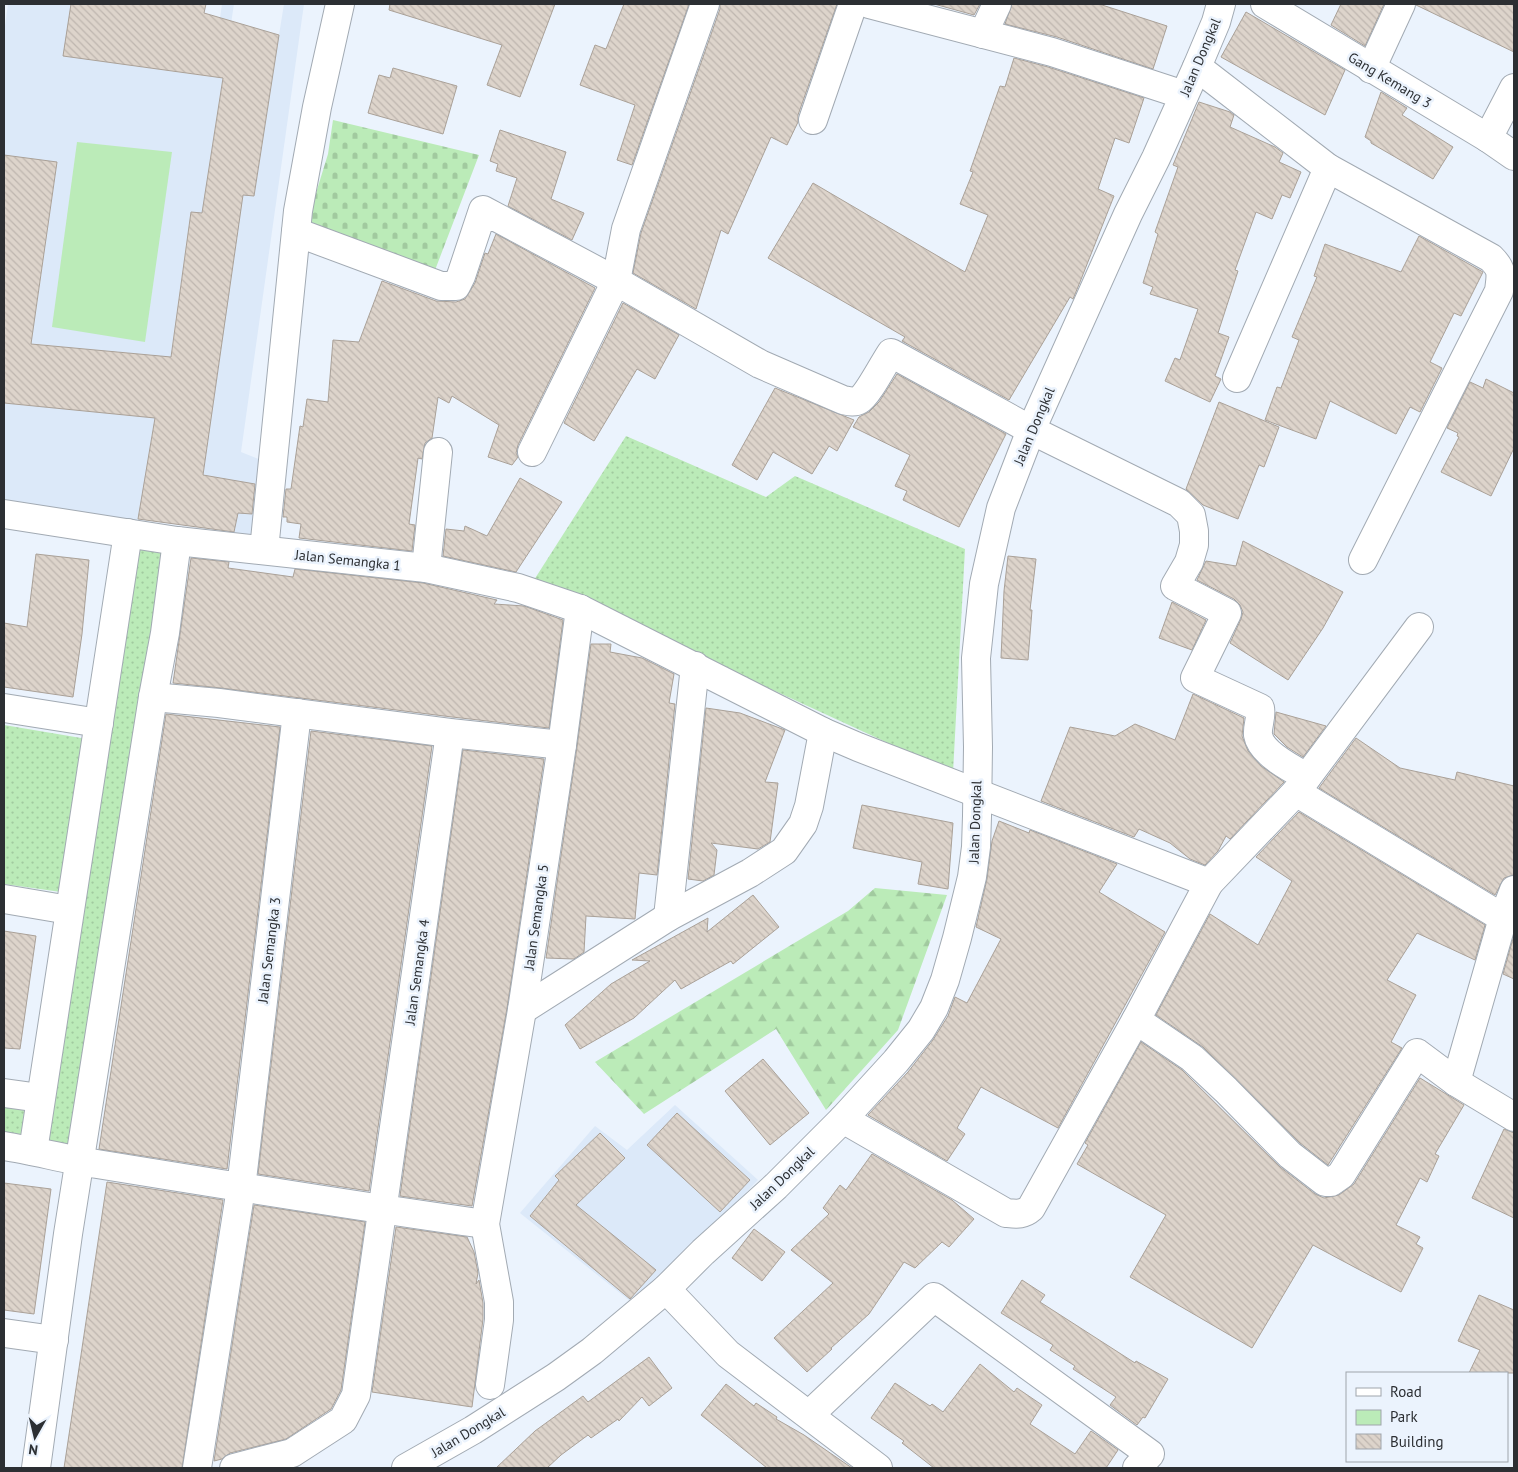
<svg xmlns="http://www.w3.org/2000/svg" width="1518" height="1472" font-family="'PT Sans',sans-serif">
  <defs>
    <pattern id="green-dots" width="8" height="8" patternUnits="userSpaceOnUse" patternTransform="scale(1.25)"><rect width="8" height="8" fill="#bbebb8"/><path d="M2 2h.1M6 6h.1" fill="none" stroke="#a1ca9f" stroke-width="1.8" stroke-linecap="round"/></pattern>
    <pattern id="forest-firs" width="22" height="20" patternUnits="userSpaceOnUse" patternTransform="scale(1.25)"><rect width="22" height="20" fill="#bbebb8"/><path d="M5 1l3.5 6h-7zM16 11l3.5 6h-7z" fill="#a1ca9f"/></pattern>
    <pattern id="cemetery-stones" width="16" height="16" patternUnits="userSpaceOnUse" patternTransform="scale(1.25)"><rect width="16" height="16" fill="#bbebb8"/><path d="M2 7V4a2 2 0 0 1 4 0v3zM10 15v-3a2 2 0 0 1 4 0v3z" fill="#a1ca9f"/></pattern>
    <pattern id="building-back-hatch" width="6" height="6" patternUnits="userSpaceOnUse" patternTransform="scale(1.25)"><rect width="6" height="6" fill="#ddd4cb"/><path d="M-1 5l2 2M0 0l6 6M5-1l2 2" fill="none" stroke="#beb6af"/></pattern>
  </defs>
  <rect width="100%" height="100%" fill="#ebf3fd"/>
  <g fill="#dce9f9" fill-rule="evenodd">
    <path d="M 8,4 L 71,4 L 64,56 L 212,77 L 222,4 L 234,4 L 206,188 L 253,196 L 284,4 L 304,4 L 241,452 L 266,462 L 252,543 L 4,502 L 4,403 L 145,417 L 152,355 L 4,341 L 4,309 L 36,313 L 57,163 L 4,155 L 4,33 ZM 191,212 L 239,219 L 206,452 L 158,445 ZM 147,466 L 243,482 L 233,537 L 138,521 Z"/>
    <path d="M 675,1105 L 758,1180 L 635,1305 L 520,1213 L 595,1126 L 627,1150 ZM 677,1113 L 750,1180 L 720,1212 L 647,1145 ZM 600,1133 L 624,1158 L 580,1201 L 555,1176 ZM 553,1186 L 655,1270 L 631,1300 L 530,1216 Z"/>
  </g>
  <g fill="url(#green-dots)">
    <polygon points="626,436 766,497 795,476 965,549 953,773 534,580"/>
    <polygon points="128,533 177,541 80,1161 4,1146 4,1093 40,1098"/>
    <polygon points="4,725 87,739 68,893 4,884"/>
  </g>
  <polygon fill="url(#forest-firs)" points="875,888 947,895 898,1030 826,1110 776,1029 644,1114 595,1062 848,911"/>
  <polygon fill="url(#cemetery-stones)" points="333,120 479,155 432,278 308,245 312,206 328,154"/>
  <polygon fill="#bbebb8" points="77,142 172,152 145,342 52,327"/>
  <g fill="url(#building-back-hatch)" stroke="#aaa198">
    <polygon points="71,4 206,4 204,13 279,35 254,196 243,195 203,475 255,484 252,514 238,513 234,532 138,519 155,418 4,403 4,155 57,162 31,344 171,357 191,212 202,213 223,78 63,56"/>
    <polygon points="390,4 555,4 520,97 487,85 502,45 389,10"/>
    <polygon points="624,4 689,4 632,165 617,160 635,105 580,85 595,45 606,49"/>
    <polygon points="720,4 837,4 798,115 798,122 787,145 771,137 728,234 721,230 696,309 633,273 641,233 720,9"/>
    <polygon points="934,4 980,4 974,15"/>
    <polygon points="1012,4 1099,4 1167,26 1153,69 1057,37 1005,24"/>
    <polygon points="1341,4 1384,4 1365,46 1331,25"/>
    <polygon points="1416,4 1514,4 1514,52 1416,5"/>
    <polygon points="1246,12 1345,70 1325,115 1221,57"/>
    <polygon points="1014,58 1048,67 1144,98 1129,143 1115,138 1098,189 1114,196 1080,282 1073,299 1070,297 1009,400 902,341 905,337 768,258 813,183 965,272 988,215 960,204 973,172 970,171 1000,86 1005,87"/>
    <polygon points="393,68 457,86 443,134 368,113 379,75 390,78"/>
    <polygon points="1381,92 1407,108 1402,115 1453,147 1433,179 1371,143 1371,141 1365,137"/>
    <polygon points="1199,102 1230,112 1234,115 1230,127 1275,147 1283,153 1279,162 1301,172 1290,198 1282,195 1272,219 1256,212 1235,270 1238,271 1218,333 1229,337 1215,376 1221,379 1210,402 1165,381 1175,358 1180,360 1198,309 1150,294 1153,287 1143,283 1158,234 1155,232 1178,167 1173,165"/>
    <polygon points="500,130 566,152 551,199 584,213 572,240 508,206 517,178 496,171 498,164 490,161"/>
    <polygon points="496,234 595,288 518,445 516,453 518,457 512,465 488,457 499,425 452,396 449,403 438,397 432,438 425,443 422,459 418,458 409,524 415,525 412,551 299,538 301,524 287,522 287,517 283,517 286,489 291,489 300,426 303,427 307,399 328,402 333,340 359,342 382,281 436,301 456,302 465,299 475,283 485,253 488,254"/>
    <polygon points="1419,236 1483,272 1461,316 1454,313 1430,362 1442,368 1420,412 1410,407 1396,434 1330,401 1316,439 1265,420 1277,387 1281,388 1299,340 1292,337 1317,277 1314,276 1325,244 1401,272"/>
    <polygon points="623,303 679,335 655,379 637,369 594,441 564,423"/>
    <polygon points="897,374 1006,434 959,527 903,500 907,491 895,486 910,455 853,427 859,417 869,412 879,402"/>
    <polygon points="1486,379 1514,393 1514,448 1491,496 1441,472 1459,437 1457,436 1458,433 1447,428 1470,382 1483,388"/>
    <polygon points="775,388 854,420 837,451 829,446 812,474 773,452 757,480 732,465"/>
    <polygon points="1219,402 1279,427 1264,467 1259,465 1238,519 1203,505 1186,489"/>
    <polygon points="520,478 562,502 516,572 443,556 446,529 464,531 465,526 487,536"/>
    <polygon points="1243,541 1343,592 1323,628 1288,680 1230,643 1241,619 1243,612 1240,605 1234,599 1197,580 1206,561 1236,566"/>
    <polygon points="36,554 89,560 82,634 73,697 4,687 4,623 27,627"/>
    <polygon points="1008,556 1036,559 1030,610 1032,610 1028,660 1001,658 1004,591"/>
    <polygon points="191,558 229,562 228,568 293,577 295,569 423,583 497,600 494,604 524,606 563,620 549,728 452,717 221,688 173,683"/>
    <polygon points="1172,602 1206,620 1192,650 1159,638"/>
    <polygon points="591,644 611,644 610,652 642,658 674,674 669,703 675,704 657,875 639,873 635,919 586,916 584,952 574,959 546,958 577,747"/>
    <polygon points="1193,694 1244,718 1242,736 1248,751 1261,766 1284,782 1230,839 1226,836 1218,851 1205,865 1190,859 1170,843 1139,829 1134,837 1041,801 1070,727 1115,736 1135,724 1175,740"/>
    <polygon points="706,708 740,713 785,730 765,782 778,783 770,842 758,849 711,843 717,850 714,875 703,881 688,879"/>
    <polygon points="1276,712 1326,726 1303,757 1287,747 1274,734"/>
    <polygon points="166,714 280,727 227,1169 99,1149"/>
    <polygon points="311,731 432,746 369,1191 258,1174"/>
    <polygon points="1356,738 1400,768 1455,780 1457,772 1514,786 1514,875 1504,878 1495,895 1319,788"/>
    <polygon points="463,750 544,759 507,1008 472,1206 400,1196"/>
    <polygon points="862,805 953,823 948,889 918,884 922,862 853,848"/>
    <polygon points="1299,812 1485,925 1475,960 1417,933 1387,980 1416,995 1391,1042 1402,1048 1328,1165 1300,1143 1203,1047 1156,1015 1210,914 1258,945 1292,881 1256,857"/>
    <polygon points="999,821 1029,833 1030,830 1117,864 1099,892 1165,932 1058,1128 981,1087 957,1128 965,1134 947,1161 868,1115 908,1072 933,1040 948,1016 955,997 967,1003 1001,939 976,927 987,879 992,841"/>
    <polygon points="753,895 779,927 733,964 731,961 681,989 675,980 634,1018 580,1049 565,1025 611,984 650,961 632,960 708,918 707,932"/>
    <polygon points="4,931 36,936 20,1049 4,1048"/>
    <polygon points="1514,935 1514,979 1503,974"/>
    <polygon points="1141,1042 1182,1070 1280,1167 1315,1194 1324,1198 1339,1195 1354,1184 1420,1078 1464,1105 1435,1154 1439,1156 1427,1182 1420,1178 1396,1225 1420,1237 1416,1244 1423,1248 1401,1292 1313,1245 1252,1348 1130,1277 1166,1215 1077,1164 1088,1145 1085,1143"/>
    <polygon points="763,1059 809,1113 770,1145 725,1091"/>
    <polygon points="677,1113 750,1180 720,1212 647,1145"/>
    <polygon points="1504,1129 1514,1133 1514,1218 1472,1198"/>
    <polygon points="600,1133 625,1158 576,1205 656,1270 630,1299 530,1216 559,1180 555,1176"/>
    <polygon points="872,1154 952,1200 974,1219 949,1247 942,1242 915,1268 904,1262 869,1314 831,1348 832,1349 807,1372 774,1338 833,1283 791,1250 829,1214 823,1208 840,1185 846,1190"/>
    <polygon points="107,1182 223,1200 182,1468 64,1468"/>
    <polygon points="4,1183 51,1189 34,1314 4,1310"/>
    <polygon points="254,1205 365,1222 341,1390 331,1409 286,1439 230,1453 222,1459 214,1461"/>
    <polygon points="396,1227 467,1237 474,1252 478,1273 476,1284 479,1280 483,1303 483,1319 472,1407 372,1392"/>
    <polygon points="754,1229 785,1252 762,1281 732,1258"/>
    <polygon points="1022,1280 1045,1295 1040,1302 1135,1363 1136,1361 1168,1379 1145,1418 1143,1417 1137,1425 1110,1405 1116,1397 1073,1369 1075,1366 1050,1350 1053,1345 1001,1313"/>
    <polygon points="1479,1295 1514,1310 1514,1373 1469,1373 1480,1350 1458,1341"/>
    <polygon points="649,1357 672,1388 649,1406 642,1397 619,1421 618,1419 591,1438 588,1435 561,1455 547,1468 496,1468 535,1431 583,1396 588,1402"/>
    <polygon points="980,1364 1014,1392 1017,1388 1042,1405 1030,1424 1075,1454 1091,1431 1118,1450 1106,1468 934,1468 902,1443 904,1441 871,1418 895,1383 930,1406 932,1404 943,1412"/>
    <polygon points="726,1384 754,1406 756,1403 777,1417 776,1419 804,1435 852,1468 767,1468 701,1415"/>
  </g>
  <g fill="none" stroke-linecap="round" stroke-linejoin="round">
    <defs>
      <g id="minor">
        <polyline points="869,4 1052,52 1184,95"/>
        <polyline points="1265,4 1488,138 1514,156"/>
        <polyline points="983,34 997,4"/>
        <path d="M 1197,67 L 1328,168 L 1491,258 C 1503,270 1501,274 1499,291 L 1363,560"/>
        <polyline points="1371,69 1401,4"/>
        <polyline points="813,120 853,4"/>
        <polyline points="1488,138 1514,88"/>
        <path d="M 296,232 L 441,286 L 456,286 L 461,276 L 483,210 L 616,281 L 760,364 L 843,400 C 848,401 854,403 859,400 C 868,395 884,363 891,353 L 1031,430 L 1179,503 L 1191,515 L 1194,531 L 1194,545 L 1189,562 L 1175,586 L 1227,613 L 1195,678 L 1260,708 C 1262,717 1257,726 1258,735 C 1261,753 1292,769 1307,777"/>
        <polyline points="1237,378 1328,168"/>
        <polyline points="532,452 616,281 626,229 705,4"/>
        <path d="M 4,514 L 177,541 L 426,568 L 518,588 L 580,609 L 823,732 L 858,747 L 1209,883 L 1136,1020 L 1031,1208 C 1023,1215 1017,1214 1006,1213 L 843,1119"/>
        <polyline points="264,550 298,211 317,107 340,4"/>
        <polyline points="426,568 438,452"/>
        <polyline points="153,697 219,703 450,733 562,745"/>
        <polyline points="4,708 99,723"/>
        <polyline points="1296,792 1503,918"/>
        <polyline points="1209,883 1296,792 1419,627"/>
        <polyline points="4,899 69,910"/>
        <polyline points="668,917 695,666"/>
        <polyline points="522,1010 668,917 750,873 784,851 803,824 809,806 823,732"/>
        <polyline points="1136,1020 1192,1058 1226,1090 1290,1155 1325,1182 1331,1182 1341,1175 1417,1053 1456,1082 1514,1117"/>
        <polyline points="1456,1082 1503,918 1514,890"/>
        <polyline points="4,1093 40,1098"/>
        <path d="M 4,1146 C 35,1151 65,1159 97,1164 C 226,1185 355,1206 485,1224"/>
        <polyline points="33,1151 128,533"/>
        <polyline points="666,1289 728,1354 878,1468"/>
        <polyline points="4,1333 54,1340"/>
        <polyline points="490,1385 499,1320 499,1302 485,1224 522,1010 562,745 580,609"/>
        <polyline points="809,1415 934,1297 1150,1454 1137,1468"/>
        <polyline points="36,1468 68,1234 153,697 165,633 177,541"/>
        <polyline points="197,1468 241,1188 297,713"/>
        <polyline points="234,1468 292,1453 343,1420 356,1395 450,733"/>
        <polyline points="406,1468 473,1430 556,1377 592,1351 666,1289 703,1252 776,1186 843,1119 896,1061 921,1030 934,1008 945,980 957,938 972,877 976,847 977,816 978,747 976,658 984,584 1001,508 1031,430 1128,214 1156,158 1197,67 1216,22 1221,4"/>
      </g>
    </defs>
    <use href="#minor" stroke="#a2aab3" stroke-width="30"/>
    <use href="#minor" stroke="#fff" stroke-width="28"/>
  </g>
  <g text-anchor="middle" stroke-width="5" stroke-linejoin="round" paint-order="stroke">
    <g font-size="14" fill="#2c2f33" stroke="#ebf3fd">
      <text transform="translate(1200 57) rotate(-67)" y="5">Jalan Dongkal</text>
      <text transform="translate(1390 80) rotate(31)" y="5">Gang Kemang 3</text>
      <text transform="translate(1034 426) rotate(-67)" y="5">Jalan Dongkal</text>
      <text transform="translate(348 560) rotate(6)" y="5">Jalan Semangka 1</text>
      <text transform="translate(975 822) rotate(-88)" y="5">Jalan Dongkal</text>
      <text transform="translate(536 917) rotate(-82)" y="5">Jalan Semangka 5</text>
      <text transform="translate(269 950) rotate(-83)" y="5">Jalan Semangka 3</text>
      <text transform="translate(417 972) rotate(-82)" y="5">Jalan Semangka 4</text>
      <text transform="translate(782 1178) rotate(-44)" y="5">Jalan Dongkal</text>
      <text transform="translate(468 1432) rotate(-31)" y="5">Jalan Dongkal</text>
    </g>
  </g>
  <rect width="1518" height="1472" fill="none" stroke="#2c2f33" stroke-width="10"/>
  <rect x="1346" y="1372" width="162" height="90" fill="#ebf3fd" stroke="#9fa5ac"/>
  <rect x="1356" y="1388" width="25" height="8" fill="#ffffff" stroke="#9fa5ac"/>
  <text x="1390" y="1397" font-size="15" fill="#2c2f33">Road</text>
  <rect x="1356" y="1410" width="25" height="15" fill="#bbebb8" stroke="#9fa5ac"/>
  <text x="1390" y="1422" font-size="15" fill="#2c2f33">Park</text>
  <rect x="1356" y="1434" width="25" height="15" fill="url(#building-back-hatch)" stroke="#9fa5ac"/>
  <text x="1390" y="1447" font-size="15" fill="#2c2f33">Building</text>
  <g transform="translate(35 1437) rotate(188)" stroke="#ebf3fd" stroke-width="4" paint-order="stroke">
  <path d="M0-4L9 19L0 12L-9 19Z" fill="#2c2f33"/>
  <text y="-8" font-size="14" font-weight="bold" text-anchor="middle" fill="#2c2f33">N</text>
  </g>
</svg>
